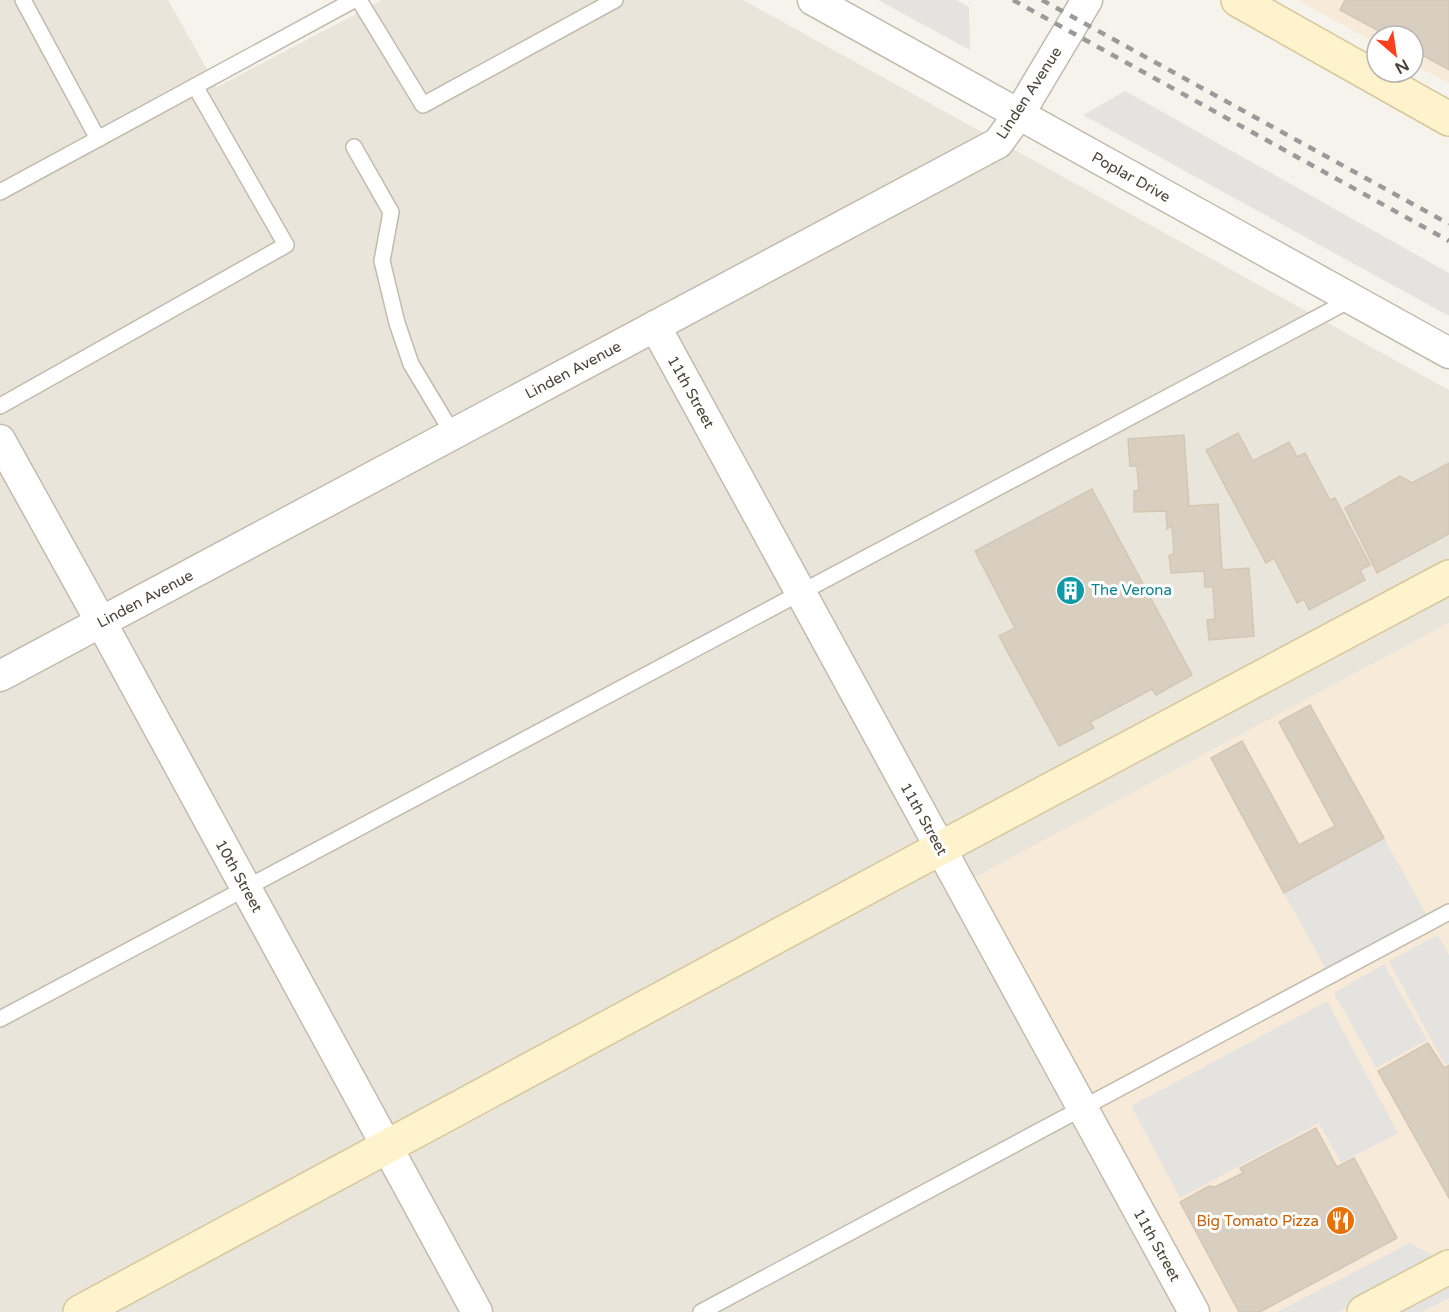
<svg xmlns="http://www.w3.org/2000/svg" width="1449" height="1312" font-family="'Varela Round',sans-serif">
  <rect width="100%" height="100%" fill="#f6f3ec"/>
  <polygon fill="#eae5da" points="0,0 168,0 217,87 382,0 743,0 1449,390 1449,623 974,878 1209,1312 0,1312"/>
  <g fill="#f7ead8">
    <polygon points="1298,0 1449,0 1449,83 1413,64 1413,36 1377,36 1377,44"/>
    <polygon points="1449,623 1449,1312 1209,1312 974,878"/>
  </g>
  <g fill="#e5e3e0">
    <polygon points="878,0 956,0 969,7 970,50"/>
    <polygon points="1125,91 1449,273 1449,316 1083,115"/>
    <polygon points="1384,838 1426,914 1326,969 1284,893"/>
    <polygon points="1438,935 1449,955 1449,1063 1445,1065 1389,961"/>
    <polygon points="1384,964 1427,1040 1376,1068 1334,993"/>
    <polygon points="1327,1001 1398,1133 1341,1163 1319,1123 1180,1198 1131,1106"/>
    <polygon points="1410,1243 1438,1258 1338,1312 1277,1312"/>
    <polygon points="1449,1285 1449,1298 1422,1312 1399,1312"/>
  </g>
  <g fill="#d8cfc1" stroke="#d3c7b4" stroke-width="1.5">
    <polygon points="1345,0 1449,0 1449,70 1413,50 1413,36 1388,36 1340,10"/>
    <polygon points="1238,433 1253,461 1289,442 1297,457 1305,453 1330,500 1335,498 1370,565 1360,570 1365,580 1309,610 1304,599 1297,603 1274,558 1266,563 1206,450"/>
    <polygon points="1184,435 1189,506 1218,504 1222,570 1249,568 1254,636 1209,640 1207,620 1215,619 1213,587 1205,587 1204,571 1171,573 1169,555 1174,554 1172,526 1167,529 1166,511 1134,512 1134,491 1139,490 1137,466 1130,466 1128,439"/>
    <polygon points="1449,463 1449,534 1377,573 1345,508 1400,476 1412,483"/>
    <polygon points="1092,489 1192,675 1156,695 1152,689 1090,722 1094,728 1059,746 999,636 1015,628 975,551"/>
    <polygon points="1310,705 1384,838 1284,893 1211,758 1242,741 1299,845 1335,826 1279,722"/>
    <polygon points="1428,1043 1444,1068 1449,1065 1449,1198 1378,1071"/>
    <polygon points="1316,1128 1337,1167 1354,1158 1397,1238 1260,1312 1239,1312 1180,1202 1209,1186 1215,1187 1243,1173 1240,1168"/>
  </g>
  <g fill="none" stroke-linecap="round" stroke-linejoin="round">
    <defs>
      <g id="lane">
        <polyline points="23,0 98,139"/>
        <polyline points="359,0 423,105 615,0"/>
        <polyline points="354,147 391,212 382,261 397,323 411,364 453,434"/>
        <polyline points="0,192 354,0"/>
        <polyline points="0,406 286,245 195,86"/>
        <polyline points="0,1019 1352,299"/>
        <polyline points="701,1312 1449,912"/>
      </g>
      <g id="street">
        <polyline points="813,0 1449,353"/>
        <polyline points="655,326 1194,1312"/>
        <polyline points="0,440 101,622 477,1312"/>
        <polyline points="0,676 998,143 1019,114 1087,0"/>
      </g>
      <g id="secondary">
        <polyline points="1238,0 1449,119"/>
        <polyline points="80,1312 909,865 1449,577"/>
        <polyline points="1364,1312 1449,1267"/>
      </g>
    </defs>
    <use href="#lane" stroke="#c2bbae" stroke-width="18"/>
    <use href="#street" stroke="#c2bbae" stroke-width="33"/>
    <use href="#secondary" stroke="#d6c79b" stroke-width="36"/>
    <use href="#lane" stroke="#fff" stroke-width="15"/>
    <use href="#street" stroke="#fff" stroke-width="30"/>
    <use href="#secondary" stroke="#fff3cd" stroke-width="33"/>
    <g stroke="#9a9a9a" stroke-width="4.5" stroke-dasharray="8 8" stroke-linecap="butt">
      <polyline points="1013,0 1449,241"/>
      <polyline points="1042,0 1449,224"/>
    </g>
  </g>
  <defs>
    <symbol id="building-disc" viewBox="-11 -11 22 22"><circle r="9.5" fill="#0f9aa8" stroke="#fff"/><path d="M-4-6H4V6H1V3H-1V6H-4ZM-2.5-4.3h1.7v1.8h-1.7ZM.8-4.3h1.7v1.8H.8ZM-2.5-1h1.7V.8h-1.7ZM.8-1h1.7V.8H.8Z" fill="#fff"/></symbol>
    <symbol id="restaurant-disc" viewBox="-11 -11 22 22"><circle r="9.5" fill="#e8710a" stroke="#fff"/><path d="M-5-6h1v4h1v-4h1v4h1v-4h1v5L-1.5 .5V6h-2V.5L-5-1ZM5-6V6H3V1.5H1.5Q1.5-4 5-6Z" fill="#fff"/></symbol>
  </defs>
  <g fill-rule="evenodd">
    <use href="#building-disc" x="1054" y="574" width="33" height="33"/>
    <use href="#restaurant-disc" x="1324" y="1204" width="33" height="33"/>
  </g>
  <g text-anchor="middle" stroke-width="6" stroke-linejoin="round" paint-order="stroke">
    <g font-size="15" fill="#4b4439" stroke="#fff">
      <text transform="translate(1029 93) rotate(-57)" y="5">Linden Avenue</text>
      <text transform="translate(1131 177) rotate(29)" y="5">Poplar Drive</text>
      <text transform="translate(573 370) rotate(-28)" y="5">Linden Avenue</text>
      <text transform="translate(691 392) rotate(61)" y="5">11th Street</text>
      <text transform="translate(145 599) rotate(-28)" y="5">Linden Avenue</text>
      <text transform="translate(924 819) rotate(61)" y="5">11th Street</text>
      <text transform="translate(239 876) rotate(61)" y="5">10th Street</text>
      <text transform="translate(1157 1245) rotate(61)" y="5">11th Street</text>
    </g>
    <g font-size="15" fill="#0d838f" stroke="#fff" text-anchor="start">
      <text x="1091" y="595">The Verona</text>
    </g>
    <g font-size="15" fill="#c56008" stroke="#fff" text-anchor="end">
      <text x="1319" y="1226">Big Tomato Pizza</text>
    </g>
  </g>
  <g transform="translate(1395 54) rotate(151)"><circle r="28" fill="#ffffff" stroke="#b7b4b0" stroke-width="1.5"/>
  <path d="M0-4.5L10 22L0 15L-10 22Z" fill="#fc3f1d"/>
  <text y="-9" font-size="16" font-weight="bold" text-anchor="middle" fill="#4b4439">N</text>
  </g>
</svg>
